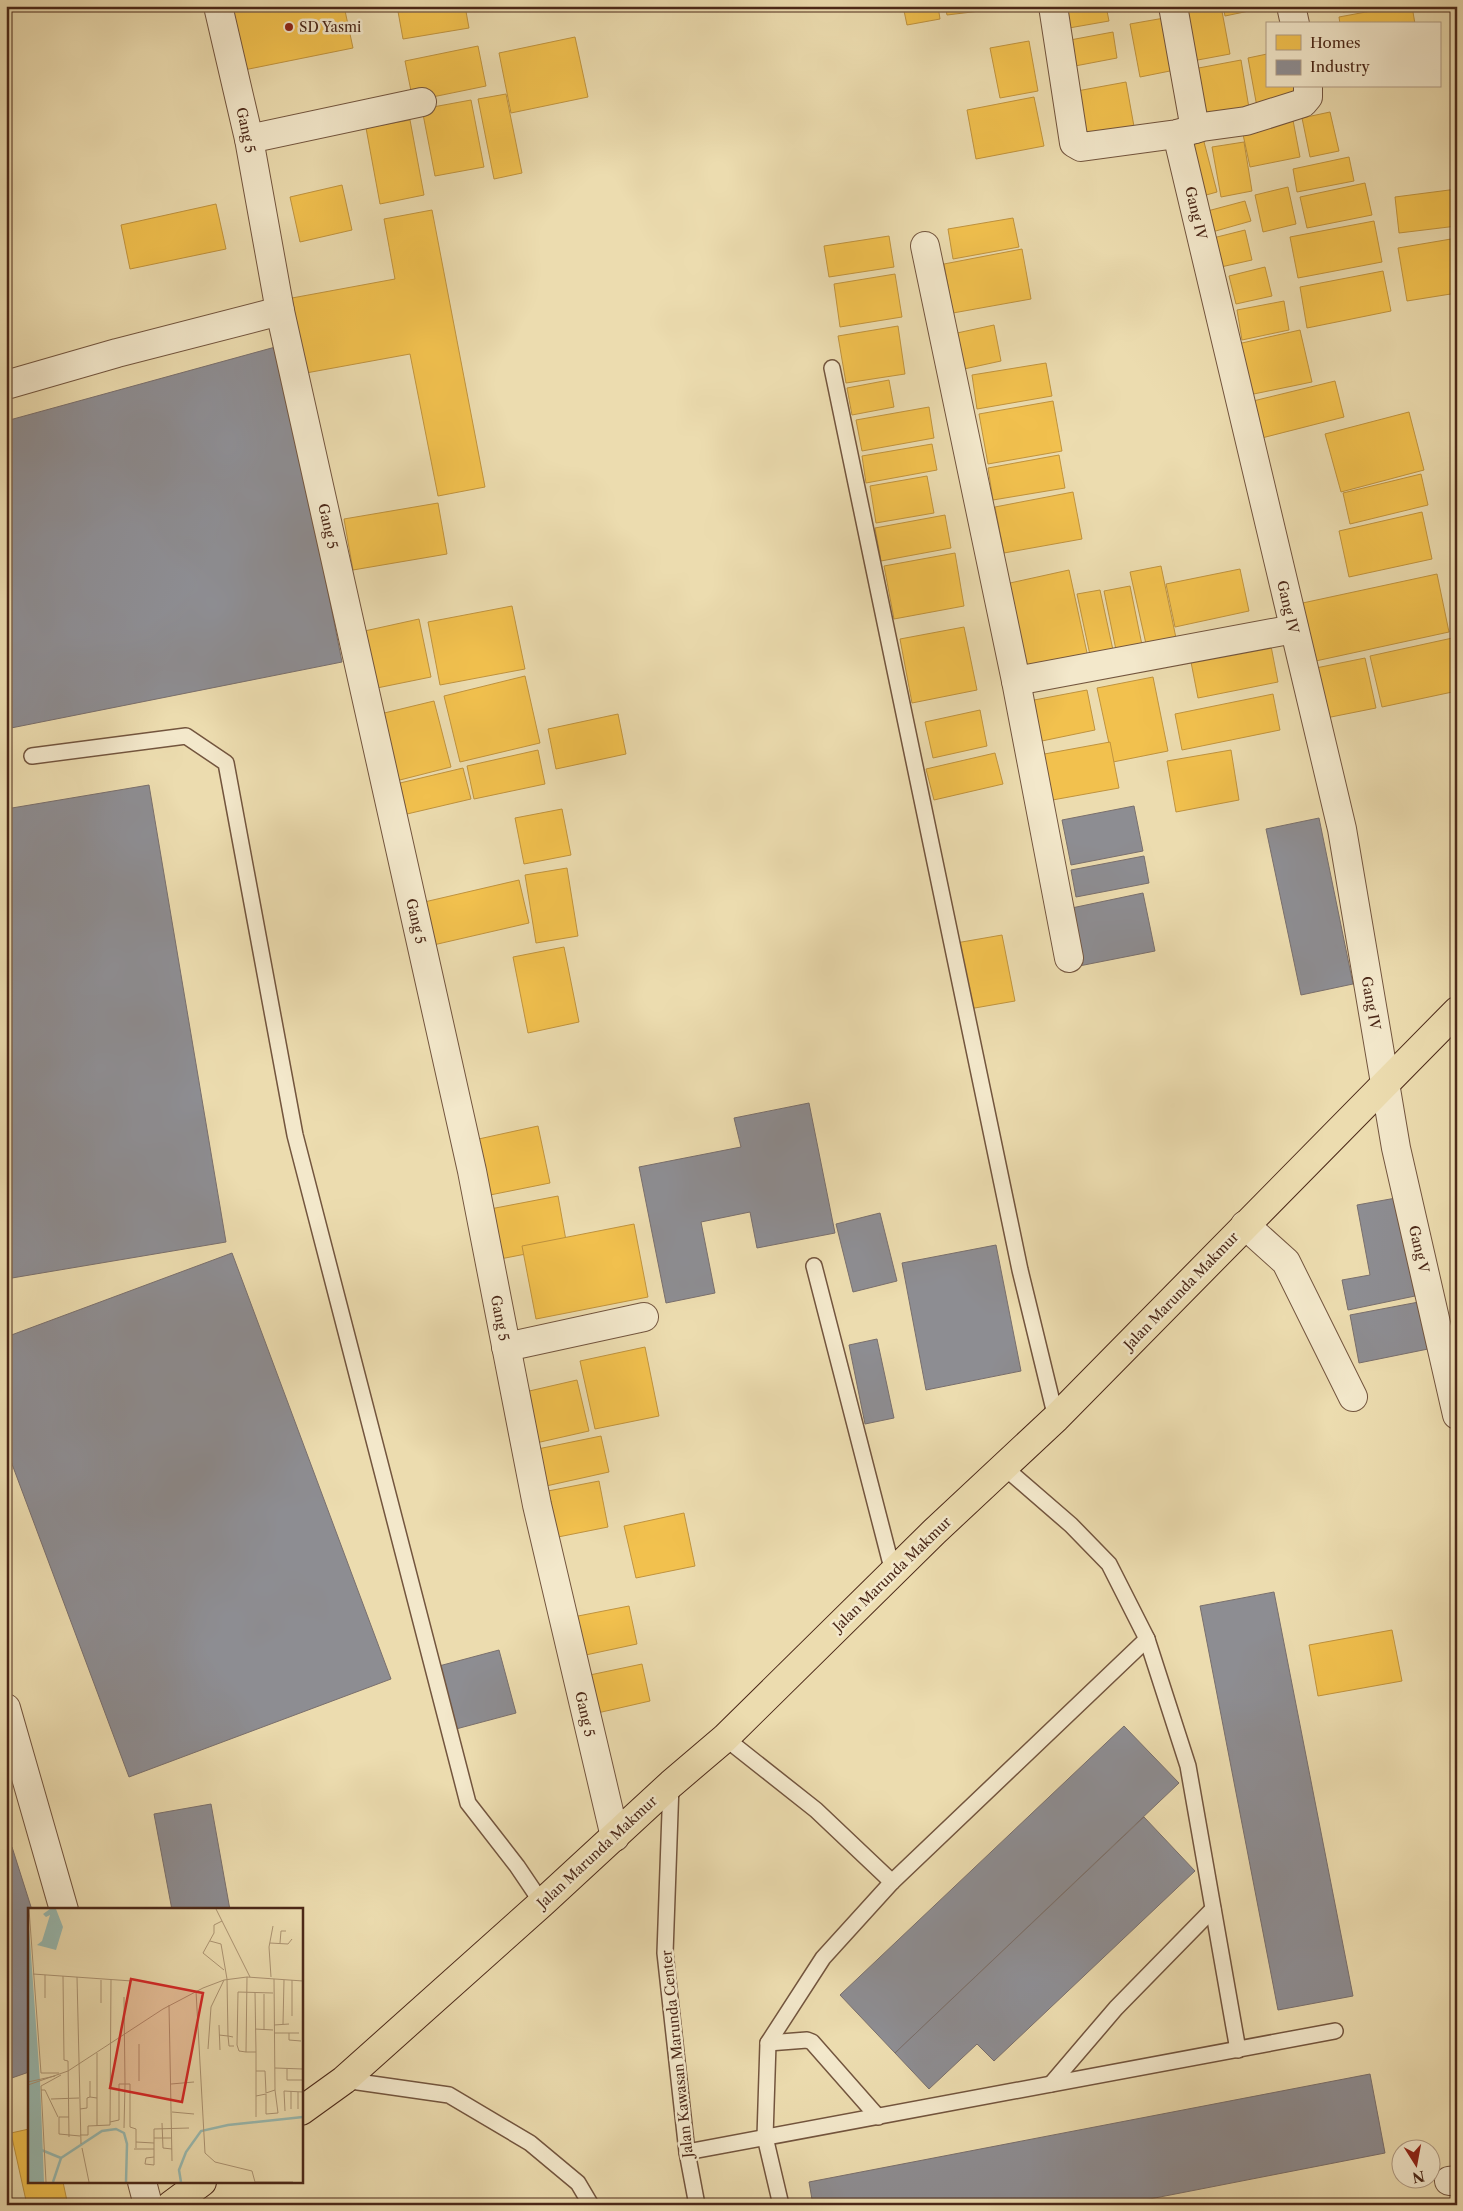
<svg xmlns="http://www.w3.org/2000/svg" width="1463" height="2211" font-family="'Libre Caslon Text',serif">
  <rect width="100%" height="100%" fill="#ecdcaf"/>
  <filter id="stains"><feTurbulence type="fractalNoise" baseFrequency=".004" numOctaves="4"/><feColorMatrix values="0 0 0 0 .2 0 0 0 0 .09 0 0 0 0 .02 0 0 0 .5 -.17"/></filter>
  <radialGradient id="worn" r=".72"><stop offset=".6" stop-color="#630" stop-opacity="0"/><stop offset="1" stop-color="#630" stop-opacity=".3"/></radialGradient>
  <g fill="#f2c14e" stroke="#c0933e">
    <polygon points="226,6 344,6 353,48 239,71"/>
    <polygon points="397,6 465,6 469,28 403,39"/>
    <polygon points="903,6 938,6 940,19 907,25"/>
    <polygon points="945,6 979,6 980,11 947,15"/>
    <polygon points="1077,6 1106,6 1109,21 1069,28 1066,8"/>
    <polygon points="1176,6 1221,6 1230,54 1187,62"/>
    <polygon points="1223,6 1273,6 1225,16"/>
    <polygon points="1342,6 1376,6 1343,12"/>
    <polygon points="1398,6 1412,6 1415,24 1340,24 1339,17"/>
    <polygon points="1170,17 1180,69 1140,77 1130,24"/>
    <polygon points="1113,32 1117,58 1075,66 1070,40"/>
    <polygon points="575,37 588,97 511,113 499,53"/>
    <polygon points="1029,41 1038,91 1000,98 990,48"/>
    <polygon points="478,46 486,86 413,101 405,61"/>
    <polygon points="1267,54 1267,86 1302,86 1304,98 1257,107 1248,58"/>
    <polygon points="1241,60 1249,108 1196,117 1188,70"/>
    <polygon points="1126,82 1135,132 1086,141 1077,91"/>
    <polygon points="506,94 522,173 494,179 478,99"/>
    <polygon points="1034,97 1044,146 976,159 967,110"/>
    <polygon points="471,100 484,167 435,176 422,109"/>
    <polygon points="1330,112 1339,151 1310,157 1302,118"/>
    <polygon points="1292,115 1300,157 1250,167 1241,125"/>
    <polygon points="410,120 424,195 380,204 366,128"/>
    <polygon points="1203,138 1217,192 1199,197 1185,143"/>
    <polygon points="1244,142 1252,191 1221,197 1212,147"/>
    <polygon points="1349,157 1354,181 1297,192 1293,169"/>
    <polygon points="1365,183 1372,215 1307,228 1300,197"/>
    <polygon points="342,185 352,230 300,242 290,197"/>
    <polygon points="1288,187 1296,224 1263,232 1255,195"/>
    <polygon points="1457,189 1457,226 1399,233 1395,197"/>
    <polygon points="1245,201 1251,221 1205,234 1200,213"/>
    <polygon points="216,204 226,249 130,269 121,225"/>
    <polygon points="432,210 485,487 438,496 410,354 306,373 292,298 395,279 384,219"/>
    <polygon points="1013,218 1019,247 953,259 948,229"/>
    <polygon points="1374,221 1382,262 1298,278 1290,237"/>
    <polygon points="1245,230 1252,260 1212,269 1205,240"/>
    <polygon points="889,236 894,267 829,277 824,246"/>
    <polygon points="1457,238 1457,293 1407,301 1398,248"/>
    <polygon points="1022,249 1031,299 953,313 944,264"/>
    <polygon points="1265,267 1272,296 1236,304 1229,276"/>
    <polygon points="1383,271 1391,311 1307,328 1300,287"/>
    <polygon points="895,274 902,317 840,327 834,284"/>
    <polygon points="1284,301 1289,330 1242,340 1237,310"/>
    <polygon points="994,325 1001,361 964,369 957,333"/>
    <polygon points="898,326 905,374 846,383 838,336"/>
    <polygon points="1300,330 1312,382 1244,396 1233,345"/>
    <polygon points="1046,363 1052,396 977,409 972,375"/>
    <polygon points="889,380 894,407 852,415 847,388"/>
    <polygon points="1335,381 1344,417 1254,440 1245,403"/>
    <polygon points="1053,401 1062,451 988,464 979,414"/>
    <polygon points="929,407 934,438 862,451 856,420"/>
    <polygon points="1409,412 1424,470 1341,492 1325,434"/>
    <polygon points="932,444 937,470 866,483 862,456"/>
    <polygon points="1059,455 1065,488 993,500 988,468"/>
    <polygon points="1421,474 1428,505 1350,524 1343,493"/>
    <polygon points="927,476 934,513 876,523 870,486"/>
    <polygon points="1073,492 1082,539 1004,553 995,507"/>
    <polygon points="438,503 447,554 353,570 344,519"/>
    <polygon points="1422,512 1432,559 1349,577 1339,531"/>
    <polygon points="945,515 951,548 881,561 875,528"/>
    <polygon points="955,553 964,606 894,619 884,566"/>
    <polygon points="1161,566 1176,638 1146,644 1130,572"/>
    <polygon points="1240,569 1249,611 1175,627 1166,584"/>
    <polygon points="1069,570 1089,662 1020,676 1001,585"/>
    <polygon points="1437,574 1449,632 1311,662 1298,604"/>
    <polygon points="1130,586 1142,645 1116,650 1104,591"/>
    <polygon points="1100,590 1113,650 1090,655 1077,594"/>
    <polygon points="512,606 525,669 440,685 428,622"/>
    <polygon points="419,619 431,677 372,689 360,632"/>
    <polygon points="964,627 977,690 912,703 900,639"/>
    <polygon points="1457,637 1457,691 1382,707 1370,656"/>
    <polygon points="1271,646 1278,682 1198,698 1191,662"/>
    <polygon points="1365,658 1376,708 1316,720 1306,670"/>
    <polygon points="525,676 540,743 460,762 444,696"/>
    <polygon points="1153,677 1168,751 1113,762 1097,688"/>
    <polygon points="1087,690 1095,730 1037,742 1029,701"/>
    <polygon points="1273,694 1280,730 1182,750 1175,714"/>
    <polygon points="434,701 451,767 392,782 376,715"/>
    <polygon points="980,710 987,746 933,758 925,722"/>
    <polygon points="618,714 626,754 556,769 548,729"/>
    <polygon points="1110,742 1119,788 1047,801 1039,755"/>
    <polygon points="538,750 545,784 474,799 467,766"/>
    <polygon points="1231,750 1239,800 1176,812 1167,761"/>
    <polygon points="995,753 1003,784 934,800 926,769"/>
    <polygon points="463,768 471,799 407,814 400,783"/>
    <polygon points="562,809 571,855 524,864 515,818"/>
    <polygon points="567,868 578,936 536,943 525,875"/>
    <polygon points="519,880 529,923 429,946 420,903"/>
    <polygon points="1002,935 1015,1001 969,1009 956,943"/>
    <polygon points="564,947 579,1022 528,1033 513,957"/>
    <polygon points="538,1126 550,1183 485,1196 474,1140"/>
    <polygon points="558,1196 567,1246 495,1260 485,1210"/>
    <polygon points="634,1224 648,1297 536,1319 522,1246"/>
    <polygon points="645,1347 659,1416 595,1429 580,1361"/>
    <polygon points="577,1380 589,1431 536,1443 525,1392"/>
    <polygon points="601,1436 609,1472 537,1488 528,1451"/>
    <polygon points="599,1481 608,1527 553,1538 543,1492"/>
    <polygon points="684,1513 695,1566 636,1578 624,1526"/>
    <polygon points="629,1606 637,1644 581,1656 573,1617"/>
    <polygon points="1392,1630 1402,1681 1318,1696 1309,1645"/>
    <polygon points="642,1664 650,1701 593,1714 585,1676"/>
    <polygon points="29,2129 29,2182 63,2182 67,2201 48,2205 27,2205 11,2133"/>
  </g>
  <g fill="#8d8d92" stroke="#796f6d">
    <polygon points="279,346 342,662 6,729 6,421"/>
    <polygon points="149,785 226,1242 6,1279 6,809"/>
    <polygon points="1134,806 1143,851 1071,865 1062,820"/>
    <polygon points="1319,818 1353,984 1301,995 1266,829"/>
    <polygon points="1144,856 1149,883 1076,897 1071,870"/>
    <polygon points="1143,893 1155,951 1079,966 1067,909"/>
    <polygon points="809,1103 835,1233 757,1248 750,1212 701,1222 715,1293 666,1303 639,1167 741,1147 734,1118"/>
    <polygon points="1396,1198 1415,1296 1348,1310 1342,1280 1370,1275 1357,1205"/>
    <polygon points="880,1213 897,1281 853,1292 836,1224"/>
    <polygon points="996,1245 1021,1371 926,1390 902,1263"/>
    <polygon points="232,1253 391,1679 129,1777 6,1448 6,1337"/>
    <polygon points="1424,1301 1433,1348 1359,1363 1350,1315"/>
    <polygon points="877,1339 894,1418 865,1424 849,1345"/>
    <polygon points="1274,1592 1353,1996 1278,2010 1200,1606"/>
    <polygon points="499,1650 516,1713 456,1729 439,1666"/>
    <polygon points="1124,1726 1179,1783 895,2053 840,1995"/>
    <polygon points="211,1804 230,1910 172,1910 154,1814"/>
    <polygon points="1144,1817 1195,1871 994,2061 977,2044 929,2089 895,2053"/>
    <polygon points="12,1847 32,1910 29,1910 29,2072 6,2080 6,1849"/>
    <polygon points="1370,2074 1385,2153 1119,2205 813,2205 809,2182"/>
  </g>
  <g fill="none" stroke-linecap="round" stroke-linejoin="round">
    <defs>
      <g id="lane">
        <polyline points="832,368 1020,1270 1056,1418"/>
        <polyline points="32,756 186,736 226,763 295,1135 468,1803 517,1866 542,1903"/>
        <polyline points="814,1266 893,1572"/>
        <polyline points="1004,1467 1071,1525 1109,1564 1147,1639 1188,1766 1238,2050"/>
        <polyline points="725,1738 816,1810 892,1882"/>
        <polyline points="671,1784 665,1953 687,2152 697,2205"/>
        <polyline points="768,2043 807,2040 812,2042 878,2117"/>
        <polyline points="344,2080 449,2095 530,2143 578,2183 591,2205"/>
        <polyline points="1051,2084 1116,2008 1213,1909"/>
        <polyline points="687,2152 1335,2031"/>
        <polyline points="781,2205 765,2137 768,2043 823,1958 892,1882 1147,1639"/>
      </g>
      <g id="street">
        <polyline points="218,6 249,139 280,311 472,1171 537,1505 615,1837"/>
        <polyline points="1053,6 1074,143 1081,147 1177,134 1202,127 1246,121 1303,103 1308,97 1308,86"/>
        <polyline points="1173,6 1195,129"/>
        <polyline points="1291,6 1295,24"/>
        <polyline points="1177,134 1342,829 1396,1148 1457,1415"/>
        <polyline points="249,139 422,102"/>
        <polyline points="925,246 1016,681 1069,958"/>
        <polyline points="6,385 117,353 280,311"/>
        <polyline points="1016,681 1294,629"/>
        <polyline points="1245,1225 1286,1262 1353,1397"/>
        <polyline points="506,1347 644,1317"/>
        <polyline points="6,1708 64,1910"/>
        <polyline points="1449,2181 1457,2180"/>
        <polyline points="142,2182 148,2205"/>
      </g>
      <g id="primary">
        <polyline points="301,2111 344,2080 542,1903 671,1784 725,1738 934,1532 1056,1418 1457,1011"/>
        <polyline points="171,2205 202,2182"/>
      </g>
    </defs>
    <use href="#lane" stroke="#73553e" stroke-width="18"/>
    <use href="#street" stroke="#73553e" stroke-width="30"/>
    <use href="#primary" stroke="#4b2818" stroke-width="30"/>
    <use href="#lane" stroke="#f3e8cb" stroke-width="15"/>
    <use href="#street" stroke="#f3e8cb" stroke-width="28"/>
    <use href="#primary" stroke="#ecdcaf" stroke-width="28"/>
  </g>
  <circle fill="#8f2418" stroke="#f3e8cb" stroke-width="2" cx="289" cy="27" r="5"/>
  <g text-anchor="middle" stroke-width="5" stroke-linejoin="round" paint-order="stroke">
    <g font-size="14" fill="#4b2818" stroke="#f3e8cb" text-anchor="start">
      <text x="299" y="32">SD Yasmi</text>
    </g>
    <g font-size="14" fill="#4b2818" stroke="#f3e8cb">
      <text transform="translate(246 130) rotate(78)" y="5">Gang 5</text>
      <text transform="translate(1196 213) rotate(77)" y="5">Gang IV</text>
      <text transform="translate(328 526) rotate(77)" y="5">Gang 5</text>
      <text transform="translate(1288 607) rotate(77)" y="5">Gang IV</text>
      <text transform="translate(416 921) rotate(77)" y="5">Gang 5</text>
      <text transform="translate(1371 1003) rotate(80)" y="5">Gang IV</text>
      <text transform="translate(1419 1249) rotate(77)" y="5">Gang V</text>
      <text transform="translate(1181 1291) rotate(-46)" y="5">Jalan Marunda Makmur</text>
      <text transform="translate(500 1318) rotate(79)" y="5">Gang 5</text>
      <text transform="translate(892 1574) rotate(-44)" y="5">Jalan Marunda Makmur</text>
      <text transform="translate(585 1714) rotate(77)" y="5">Gang 5</text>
      <text transform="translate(597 1852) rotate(-43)" y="5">Jalan Marunda Makmur</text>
      <text transform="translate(677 2054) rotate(-96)" y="5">Jalan Kawasan Marunda Center</text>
    </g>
  </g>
  <g transform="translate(28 1908)">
    <rect width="275" height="275" fill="#ecdcaf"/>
    <path d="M 22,1 L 28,1 L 35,19 L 28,42 L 9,37 L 14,33 L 22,7 L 18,9 L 15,6 ZM 0,5 L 12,173 L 16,274 L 0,274 Z" fill="#99bab1"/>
    <path fill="none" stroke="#99bab1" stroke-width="2.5" d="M 11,241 L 33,250M 25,274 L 33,250 L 74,223 L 88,221 L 96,225 L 99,236 L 98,274M 153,274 L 151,262 L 158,244 L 173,223 L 200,217 L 275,209"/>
    <path fill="none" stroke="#ac9473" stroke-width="1" d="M 1,1 L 13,165 L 31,165M 188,1 L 222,69M 194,13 L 186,17 L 186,25 L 175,45 L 196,62M 182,33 L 193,36 L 199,71 L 200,128 L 205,129M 242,35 L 260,36 L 264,31M 252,35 L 253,23 L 258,23M 5,66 L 104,73M 35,68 L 36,152 L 40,153 L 41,229M 49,69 L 53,236M 219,69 L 218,144 L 228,144 L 228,209M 243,69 L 241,39 L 245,18M 73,72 L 73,95M 168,83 L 177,245 L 187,254 L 224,263 L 227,274M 227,84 L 228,144M 236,86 L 236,122M 96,89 L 97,176M 17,90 L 17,67M 141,97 L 144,253M 264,108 L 264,72M 255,116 L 256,72M 191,117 L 192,142M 246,117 L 261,116M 227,121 L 245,122M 246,125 L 271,125M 261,125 L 261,132 L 273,133M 191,127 L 200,128 L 201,138 L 206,138M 111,136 L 111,173M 180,141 L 183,99 L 196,72M 218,144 L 211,143 L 209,137 L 210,84 L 245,85M 69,145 L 69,218M 247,160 L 275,161M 259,161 L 259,172 L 275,172M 228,163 L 237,163 L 238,185M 62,173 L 62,189 L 69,190M 0,174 L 27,168M 143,176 L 166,174M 0,177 L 40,163 L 135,101 L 175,80 L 196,72 L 219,69 L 275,73M 13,182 L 17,182 L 30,209M 263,183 L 263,201M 270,184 L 270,201M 238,185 L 247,182 L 246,71M 228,188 L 238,186 L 238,206 L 250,205 L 247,182M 23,191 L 51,190M 52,201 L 59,200 L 59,190 L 62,189M 257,203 L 256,183 L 275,184M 144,204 L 166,206M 41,209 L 31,209 L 31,226 L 52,228M 82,214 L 91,212 L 91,176 L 102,176 L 102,219 L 108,221 L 108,240M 134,215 L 135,240 L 144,241M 96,220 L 97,176M 52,227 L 60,227 L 60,218 L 82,217 L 83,72M 126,230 L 126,221 L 161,220M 108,234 L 126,235M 54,240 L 61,274M 106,241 L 126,241M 126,249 L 118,250 L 117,256 L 126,257 L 126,230 L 144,230M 18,274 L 13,178 L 33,167M 227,274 L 265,274"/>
    <path fill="#d62828" fill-opacity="0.15" stroke="#d62828" stroke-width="2.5" d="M 103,71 L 175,85 L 154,194 L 82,180 Z"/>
    <rect width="275" height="275" fill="none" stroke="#4b2818" stroke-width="2.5"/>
  </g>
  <rect width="1463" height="2211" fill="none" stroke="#ecdcaf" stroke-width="25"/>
  <rect x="8" y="8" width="1448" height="2196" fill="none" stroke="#4b2818" stroke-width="2.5"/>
  <rect x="12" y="12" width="1438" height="2186" fill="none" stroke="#4b2818"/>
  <rect x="1266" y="22" width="175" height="65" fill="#f3e8cb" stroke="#b09b83"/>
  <rect x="1276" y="35" width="25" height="15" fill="#f2c14e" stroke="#b09b83"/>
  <text x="1310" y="48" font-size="15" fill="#4b2818">Homes</text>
  <rect x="1276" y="60" width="25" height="15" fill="#8d8d92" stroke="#b09b83"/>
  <text x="1310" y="72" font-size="15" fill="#4b2818">Industry</text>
  <g transform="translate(1416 2164) rotate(169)"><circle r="24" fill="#f3e8cb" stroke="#b09b83"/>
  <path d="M0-4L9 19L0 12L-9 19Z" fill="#8f2418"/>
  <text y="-8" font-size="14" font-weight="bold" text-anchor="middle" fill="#4b2818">N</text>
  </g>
  <rect width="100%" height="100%" filter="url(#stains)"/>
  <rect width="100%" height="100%" fill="url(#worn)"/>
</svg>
